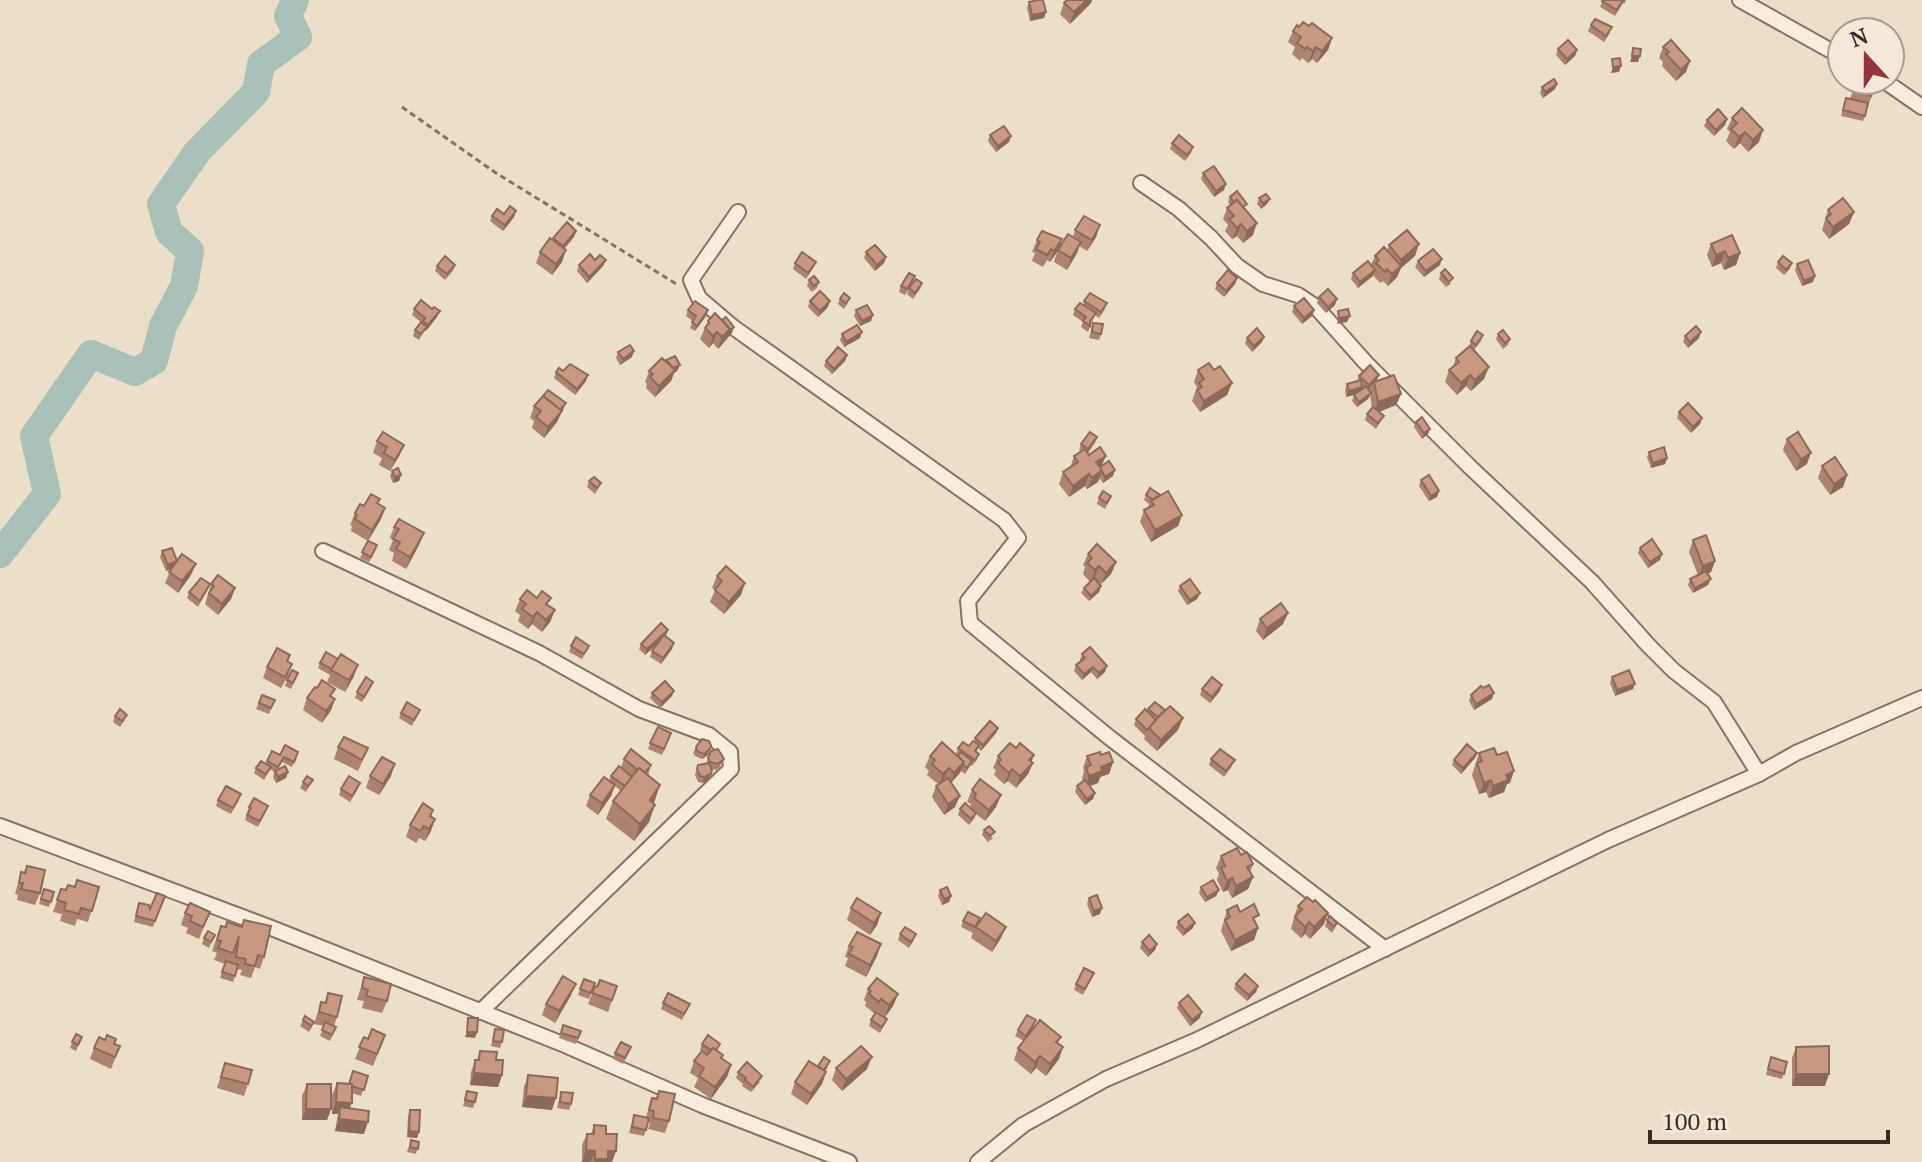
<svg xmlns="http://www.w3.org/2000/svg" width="1922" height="1162" font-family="'PT Serif',serif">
  <rect width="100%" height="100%" fill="#ecdfc9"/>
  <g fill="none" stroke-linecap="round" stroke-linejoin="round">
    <polyline stroke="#aac1b8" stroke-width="28" points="0,554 47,494 34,436 91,354 135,372 154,361 163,326 184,286 190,251 169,232 161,204 197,152 256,92 261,64 298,37 288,16 295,0"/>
    <defs>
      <g id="street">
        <polyline points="1740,0 1842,57"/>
        <polyline points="1883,80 1922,107"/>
        <polyline points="1141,183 1179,209 1211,238 1237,266 1263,284 1298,295 1316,307 1366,363 1470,467 1592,582 1648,645 1674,671 1714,702 1759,774"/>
        <polyline points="738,212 691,280 699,298 733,327 1004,520 1018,538 968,601 970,623 1110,738 1385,949"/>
        <polyline points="323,551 539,653 639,709 709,735 730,752 731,769 480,1012"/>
        <polyline points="0,826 274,929 565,1045 702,1105 849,1162"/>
        <polyline points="978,1162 1023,1125 1106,1079 1197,1040 1608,840 1759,774 1796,753 1922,698"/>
      </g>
    </defs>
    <use href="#street" stroke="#88715f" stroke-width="18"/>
    <polyline stroke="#88715f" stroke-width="3" stroke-dasharray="6 4" stroke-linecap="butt" points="402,107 496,173 678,285"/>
    <use href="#street" stroke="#f7eddc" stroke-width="14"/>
  </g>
  <g fill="#ac8370">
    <polygon points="1067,0 1092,0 1091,3 1070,24 1060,14 1064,3"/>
    <polygon points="1603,0 1626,0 1624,4 1623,3 1615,16 1600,7"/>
    <polygon points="1029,2 1046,12 1044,18 1030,21 1027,8"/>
    <polygon points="1591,25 1610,33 1604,42 1588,31"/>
    <polygon points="1309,26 1332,38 1328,50 1317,63 1312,59 1308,63 1302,58 1300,61 1292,54 1295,47 1288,42 1293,31 1299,27"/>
    <polygon points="1663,47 1686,72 1676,81 1662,66 1663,62 1659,58"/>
    <polygon points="1558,49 1577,50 1575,56 1565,65 1556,55"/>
    <polygon points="1857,80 1877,81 1863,121 1841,116 1846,98 1850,99"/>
    <polygon points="1542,87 1555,89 1543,98 1540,93"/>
    <polygon points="1732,118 1759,142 1748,152 1740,143 1734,149 1726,141 1730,132 1727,129"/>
    <polygon points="1727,119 1725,125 1714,136 1704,126 1707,120"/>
    <polygon points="990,135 1009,142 996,152 988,141"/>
    <polygon points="1172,143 1193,147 1191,153 1185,161 1170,149"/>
    <polygon points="1203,173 1224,190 1214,197 1201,179"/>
    <polygon points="1230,197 1245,209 1253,235 1243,243 1237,236 1232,239 1225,231 1228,225 1223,219 1227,208 1230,205 1228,202"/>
    <polygon points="1259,198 1267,204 1261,209 1257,204"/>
    <polygon points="1828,210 1854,212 1849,224 1829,239 1822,230"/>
    <polygon points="516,211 514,217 503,231 490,221 492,216"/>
    <polygon points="1100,225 1096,237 1087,251 1079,246 1077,253 1067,270 1054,262 1058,250 1073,237 1075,230"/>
    <polygon points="576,231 574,237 564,249 562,262 552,275 536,263 540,252 552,240 553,238"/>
    <polygon points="1062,239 1058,251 1050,262 1047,260 1043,267 1032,261 1035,253 1032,252 1037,240"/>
    <polygon points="1711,244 1740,253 1736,265 1724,270 1721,263 1712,267 1707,255"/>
    <polygon points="1389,245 1415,256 1401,268 1397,277 1388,286 1383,281 1380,283 1373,275 1358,288 1351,279 1353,273 1371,265 1375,256 1387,251"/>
    <polygon points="866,252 886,257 884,263 875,271 864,258"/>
    <polygon points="595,260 606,260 603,266 587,283 577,271 579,265"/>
    <polygon points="1418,261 1440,265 1424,277 1415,267"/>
    <polygon points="816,262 814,267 806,279 793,269 795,263"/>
    <polygon points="1778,262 1792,263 1790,269 1784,275 1776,268"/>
    <polygon points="1797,264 1813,282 1802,286 1795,270"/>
    <polygon points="455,265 453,271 445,280 435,271 437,266"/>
    <polygon points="1441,273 1451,284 1446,287 1439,279"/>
    <polygon points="1237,278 1235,284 1224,297 1215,289 1217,283"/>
    <polygon points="809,280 819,282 817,288 812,292 807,286"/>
    <polygon points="913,282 905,295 899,292 901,286"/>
    <polygon points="922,283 920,289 913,299 907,294 909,288"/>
    <polygon points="1319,297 1335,305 1326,313 1317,303"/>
    <polygon points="840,299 848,303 844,309 838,304"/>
    <polygon points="810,301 828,307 818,317 808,307"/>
    <polygon points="1084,301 1105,309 1099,318 1095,315 1088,332 1081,327 1083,322 1073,315 1075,309 1083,305"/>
    <polygon points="1294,306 1314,310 1312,316 1302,324 1292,312"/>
    <polygon points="414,309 437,317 426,331 425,330 419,340 413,336 415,330 422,323 412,315"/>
    <polygon points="688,310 706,316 695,331 690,328 693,321 686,316"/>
    <polygon points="856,310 873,315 871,321 860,326 854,316"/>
    <polygon points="708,321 732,333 718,349 713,343 709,348 700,339"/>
    <polygon points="1093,323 1101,334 1099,340 1089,338"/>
    <polygon points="842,334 860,338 844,347 840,340"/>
    <polygon points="1498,334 1510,339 1508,345 1503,349 1496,339"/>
    <polygon points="1483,335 1481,341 1474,350 1484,379 1471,391 1466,386 1457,395 1445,382 1449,370 1453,367 1456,358 1469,347 1471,341"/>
    <polygon points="1685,336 1699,338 1688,348 1683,342"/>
    <polygon points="1264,337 1262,342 1252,352 1245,343 1247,338"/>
    <polygon points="618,352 632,357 620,365 616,358"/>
    <polygon points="847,355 845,361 832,374 824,366 826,361"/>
    <polygon points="665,361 680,365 677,371 674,373 671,381 655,397 646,388 647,384 645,382 649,371"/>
    <polygon points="1198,370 1214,370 1232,383 1227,395 1200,412 1192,401 1197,387 1194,382"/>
    <polygon points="563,371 586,381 575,395 554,378 556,372"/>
    <polygon points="1379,375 1377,380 1401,394 1396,405 1379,412 1381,421 1376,429 1365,420 1367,414 1372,408 1370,395 1368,399 1357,407 1352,401 1354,395 1346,397 1345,390 1347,384 1357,381 1359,376"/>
    <polygon points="566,403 557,422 544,438 532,428 534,421 530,418 534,406"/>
    <polygon points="1679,412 1702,418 1700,424 1691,433 1677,418"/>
    <polygon points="1416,422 1430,429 1428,434 1422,439 1414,427"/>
    <polygon points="1097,437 1095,443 1088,453 1113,476 1103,483 1099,478 1098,482 1087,489 1085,486 1069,497 1059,484 1063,472 1070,468 1074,456 1081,451 1079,450 1081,444"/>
    <polygon points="1787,439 1807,464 1796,471 1783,450"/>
    <polygon points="377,441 404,445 399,456 390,471 379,465 382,458 373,453"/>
    <polygon points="1649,452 1667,458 1665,464 1651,468 1647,457"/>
    <polygon points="1822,466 1847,475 1843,487 1830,495 1818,478"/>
    <polygon points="392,471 401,475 399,481 393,483 390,476"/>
    <polygon points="1421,480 1437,497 1429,501 1419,486"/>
    <polygon points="589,481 601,483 598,489 595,494 587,487"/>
    <polygon points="1146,495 1182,515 1178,526 1151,542 1140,522 1144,510 1148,508 1149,504 1144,500"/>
    <polygon points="1111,496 1105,509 1097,504 1099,498"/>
    <polygon points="378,504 385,508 381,519 368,541 375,551 369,562 360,558 368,541 351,531 352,526 350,525 355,513 364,506"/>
    <polygon points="394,527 419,545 406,569 392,561 394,553 389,550 393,540 390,538"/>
    <polygon points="1693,540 1715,561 1711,572 1708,574 1708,585 1693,593 1688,585 1690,579 1698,575 1689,552"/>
    <polygon points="1640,548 1660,560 1648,568 1638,553"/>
    <polygon points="162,551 177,561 191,575 178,593 165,583 171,569 166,571 160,557"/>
    <polygon points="1088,554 1116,562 1111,574 1101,584 1094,578 1094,579 1101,586 1099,592 1089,601 1081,593 1084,588 1090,582 1083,574 1085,567 1083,565"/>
    <polygon points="717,576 741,595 724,614 710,602 715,590 712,588"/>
    <polygon points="210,584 198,607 187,598 189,592"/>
    <polygon points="211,584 235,588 231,599 218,615 205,604"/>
    <polygon points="1180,586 1200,593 1197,599 1187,605 1178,591"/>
    <polygon points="537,598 555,610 550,622 542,632 532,624 528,629 518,621 520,615 515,611 520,599"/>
    <polygon points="1260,619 1283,624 1263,640 1256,631"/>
    <polygon points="666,637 672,649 661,664 650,657 652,651 658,643 645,655 639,649 641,644"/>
    <polygon points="571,646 589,646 582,659 569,652"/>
    <polygon points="1082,654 1105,672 1097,679 1091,672 1082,680 1074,671 1076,665 1081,661 1080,660"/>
    <polygon points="290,655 288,662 292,664 288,676 281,688 263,678 267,667"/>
    <polygon points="320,663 354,676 345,692 327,682 330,675 318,668"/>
    <polygon points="298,673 291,689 285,686 287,680"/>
    <polygon points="1612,677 1633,689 1615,696 1610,683"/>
    <polygon points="371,687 362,702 355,698 357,692"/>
    <polygon points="1483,688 1492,699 1474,710 1469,701 1471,695"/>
    <polygon points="1202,689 1220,691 1210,703 1200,695"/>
    <polygon points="674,691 672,696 660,708 650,698 652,693"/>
    <polygon points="262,695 275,700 269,714 256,709"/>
    <polygon points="332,697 335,699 331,710 322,723 303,710 307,698"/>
    <polygon points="1148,709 1165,710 1183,718 1178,730 1157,751 1144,739 1145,736 1134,725 1136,719 1147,712"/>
    <polygon points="420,710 412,726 399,718 401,713"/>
    <polygon points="115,716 125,720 120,727 113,722"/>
    <polygon points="998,728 996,733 981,751 978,748 976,752 977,760 972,766 971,765 965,774 961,771 951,783 955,807 944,815 932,797 936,786 938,784 927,775 929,771 925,767 930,756 958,756 956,754 958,748 969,746 974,741 975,738"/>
    <polygon points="669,739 662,755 648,749 650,743"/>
    <polygon points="338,747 363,760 358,771 334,759"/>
    <polygon points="696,747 710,749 708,755 702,759 695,756 693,753"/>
    <polygon points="711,751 724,759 719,768 716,770 712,769 712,770 709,780 702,783 698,782 695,775 698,765 706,764"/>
    <polygon points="1477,753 1475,758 1461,774 1452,765 1454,760"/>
    <polygon points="1479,753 1510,783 1507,784 1504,792 1489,798 1486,792 1479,794 1472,775"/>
    <polygon points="280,755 296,758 292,767 282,762 278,769 288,772 286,778 276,783 273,777 274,772 270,769 264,780 254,773 256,768 266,764 267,761"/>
    <polygon points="1101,755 1113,762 1109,774 1100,777 1098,783 1089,786 1095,793 1093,799 1085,805 1075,792 1077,786 1083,782 1082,779 1084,771 1083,768 1087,756"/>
    <polygon points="998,756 1033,763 1028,774 1016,788 1008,781 1004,784 994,775 996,770 993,768"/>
    <polygon points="624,759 651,765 648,775 654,803 649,822 634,841 606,819 613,801 621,791 615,786 611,796 598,815 586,806 590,795 609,781 611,776 621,768"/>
    <polygon points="1211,759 1232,766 1224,777 1209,765"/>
    <polygon points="370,776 391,776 379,795 366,788"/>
    <polygon points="313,780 306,792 300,788 303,782"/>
    <polygon points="341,789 358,789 350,802 339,795"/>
    <polygon points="972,790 996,807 985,821 976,814 974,819 969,825 958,815 960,809 970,807 971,804 967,802"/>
    <polygon points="218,800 239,800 231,814 216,806"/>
    <polygon points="268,806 258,827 245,820 249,807"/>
    <polygon points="433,810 431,817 431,831 425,841 419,838 416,843 406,837 410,825"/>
    <polygon points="984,830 993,838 988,842 982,835"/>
    <polygon points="1241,855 1253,864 1250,873 1253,877 1248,889 1232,898 1228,890 1223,892 1217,880 1219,874 1216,868 1221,856"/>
    <polygon points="27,866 40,893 35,905 17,900 18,895 15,894 21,872 24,873"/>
    <polygon points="75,887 99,887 88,922 77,919 75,926 60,921 62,914 53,912 61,889 66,890"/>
    <polygon points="1201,887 1219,890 1216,896 1205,902 1199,893"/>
    <polygon points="44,889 54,892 49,907 39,904"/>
    <polygon points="940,890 951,896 949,902 942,905 938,896"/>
    <polygon points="165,896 153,927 134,922 139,903 150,909"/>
    <polygon points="1089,898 1100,914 1092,917 1087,904"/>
    <polygon points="1313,902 1328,913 1324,924 1310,939 1305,934 1301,938 1291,929 1294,917 1298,906"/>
    <polygon points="851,908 881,913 877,925 870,935 847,920"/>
    <polygon points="1227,910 1240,912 1256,924 1258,928 1254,940 1231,951 1221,931"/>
    <polygon points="210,912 199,939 186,933 188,928 181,925 185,913"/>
    <polygon points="244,920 264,957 260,969 255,967 251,978 240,975 242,970 237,969 233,982 220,978 225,964 214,960 217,953 212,951 221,926 226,927 241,927"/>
    <polygon points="1327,920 1335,928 1332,933 1325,926"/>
    <polygon points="963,921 978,924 1001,938 992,952 971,938 974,930 973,933 961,927"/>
    <polygon points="1178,922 1193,928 1183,936 1176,928"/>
    <polygon points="900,934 914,940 909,948 898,940"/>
    <polygon points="215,935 209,948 202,944 204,938"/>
    <polygon points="1142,942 1157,944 1155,950 1148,957 1140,948"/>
    <polygon points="849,946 877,956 866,977 845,966 848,958 845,957"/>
    <polygon points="1094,973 1083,995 1074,990 1076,984"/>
    <polygon points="364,977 387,1001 382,1013 362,1008 364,1001 357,1000"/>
    <polygon points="584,979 595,983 589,999 578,995"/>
    <polygon points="1236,984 1258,986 1256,992 1247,1001 1234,989"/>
    <polygon points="595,986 597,987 617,986 608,1012 588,1004"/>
    <polygon points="868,989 898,994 893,1006 885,1017 877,1011 875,1014 865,1006 866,1002 864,1000"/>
    <polygon points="328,993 337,1017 334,1026 336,1027 330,1041 320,1036 324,1026 314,1024 321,1002 325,1003"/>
    <polygon points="571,995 555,1023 542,1015 546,1004"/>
    <polygon points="663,1003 690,1004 682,1020 661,1009"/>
    <polygon points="1179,1003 1200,1018 1190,1026 1177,1008"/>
    <polygon points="305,1016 312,1027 309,1032 300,1026"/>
    <polygon points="887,1019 880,1033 869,1026 871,1020"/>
    <polygon points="563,1025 581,1031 576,1044 559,1038"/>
    <polygon points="1034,1026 1028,1036 1061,1037 1058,1043 1059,1059 1046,1076 1036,1068 1031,1074 1014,1060 1018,1048 1024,1041 1015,1036 1018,1030"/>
    <polygon points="495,1029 502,1042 500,1048 491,1046"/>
    <polygon points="76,1034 82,1037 76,1051 70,1048"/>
    <polygon points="385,1035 373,1066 355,1059 364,1037 368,1039"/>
    <polygon points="114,1044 120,1046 111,1069 90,1059 94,1048"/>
    <polygon points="702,1044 717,1051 723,1055 722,1059 731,1065 727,1077 711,1099 694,1087 698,1078 690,1073 694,1061 707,1055 700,1050"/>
    <polygon points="631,1047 623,1064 613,1059 615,1053"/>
    <polygon points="1796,1047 1825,1086 1792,1086 1792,1058"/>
    <polygon points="480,1051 496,1060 502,1075 498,1087 470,1085 471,1072 475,1060 477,1060"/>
    <polygon points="1771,1057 1787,1062 1782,1079 1766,1075"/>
    <polygon points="225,1063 248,1084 244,1096 217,1088"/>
    <polygon points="817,1067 828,1067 825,1072 826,1072 822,1084 807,1105 791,1094 795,1082"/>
    <polygon points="836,1068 867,1069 842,1091 832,1080"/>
    <polygon points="738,1072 760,1082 751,1092 742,1086 743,1084 736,1078"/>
    <polygon points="528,1075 552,1110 522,1107 524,1087"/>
    <polygon points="368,1076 361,1096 352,1093 350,1108 364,1134 335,1131 338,1114 332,1114 332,1095 337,1083 349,1084"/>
    <polygon points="307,1084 331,1109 327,1120 302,1120 302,1096"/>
    <polygon points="467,1091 475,1102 473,1108 463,1106"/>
    <polygon points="659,1091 669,1121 665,1133 648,1129 650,1123 648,1122 644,1136 629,1133 634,1115 646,1117 652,1098 656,1099"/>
    <polygon points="561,1092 571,1104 569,1110 557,1108"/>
    <polygon points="410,1110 419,1132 417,1138 407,1137 408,1116"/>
    <polygon points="594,1125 606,1134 616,1151 612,1162 582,1162 582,1145 587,1134 591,1134"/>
    <polygon points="411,1140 419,1142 416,1154 407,1152"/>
  </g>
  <g fill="#8c6a5b">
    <polygon points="1087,0 1092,0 1091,3 1070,24 1074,12"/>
    <polygon points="1046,12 1044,18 1030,21 1032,15"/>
    <polygon points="1332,38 1328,50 1317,63 1322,51"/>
    <polygon points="1316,47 1312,59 1308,63 1313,51"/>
    <polygon points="1577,50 1575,56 1565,65 1567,59"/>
    <polygon points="1632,56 1640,56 1638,62 1630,62"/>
    <polygon points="1690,61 1686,72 1676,81 1681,70"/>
    <polygon points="1621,66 1619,72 1611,73 1613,67"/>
    <polygon points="1557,84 1555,89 1543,98 1545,92"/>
    <polygon points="1727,119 1725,125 1714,136 1716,130"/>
    <polygon points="1763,130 1759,142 1748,152 1753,140"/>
    <polygon points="1745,132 1740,143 1734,149 1739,137"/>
    <polygon points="1011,136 1009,142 996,152 998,146"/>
    <polygon points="1226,184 1224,190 1214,197 1216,191"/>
    <polygon points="1270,199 1267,204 1261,209 1263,203"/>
    <polygon points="516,211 514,217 503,231 505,225"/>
    <polygon points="1854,212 1849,224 1829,239 1833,227"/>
    <polygon points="1257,223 1253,235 1243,243 1247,231"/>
    <polygon points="1241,224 1237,236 1232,239 1237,228"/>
    <polygon points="1100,225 1096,237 1087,251 1092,240"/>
    <polygon points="576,231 574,237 561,252 563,246"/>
    <polygon points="1062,239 1058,251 1050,262 1054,251"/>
    <polygon points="1081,242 1077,253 1067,270 1071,258"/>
    <polygon points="1419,244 1415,256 1401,268 1397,277 1388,286 1392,274 1398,269 1401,260"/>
    <polygon points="566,250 562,262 552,275 556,264"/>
    <polygon points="1725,251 1721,263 1712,267 1716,255"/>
    <polygon points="1740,253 1736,265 1724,270 1728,258"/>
    <polygon points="886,257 884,263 875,271 877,265"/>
    <polygon points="1442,259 1440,265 1424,277 1426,271"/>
    <polygon points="606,260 603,266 587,283 589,277"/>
    <polygon points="1375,270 1373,276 1358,288 1360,282"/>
    <polygon points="1815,276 1813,282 1802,286 1804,281"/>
    <polygon points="1237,278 1235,284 1224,297 1226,291"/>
    <polygon points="1337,299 1335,305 1326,313 1328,307"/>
    <polygon points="830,301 828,307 818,317 820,311"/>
    <polygon points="708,310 706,316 695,331 697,326"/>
    <polygon points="1314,310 1312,316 1302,324 1304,318"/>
    <polygon points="440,311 437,317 426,331 428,325"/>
    <polygon points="873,315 871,321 860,326 862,321"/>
    <polygon points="1350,316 1347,322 1337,324 1339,318"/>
    <polygon points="734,327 732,333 718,349 722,337"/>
    <polygon points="717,332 713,343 709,348 713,336"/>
    <polygon points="862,332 860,338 844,347 846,342"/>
    <polygon points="1701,332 1699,338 1688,348 1690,342"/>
    <polygon points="1264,337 1262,342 1252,352 1254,346"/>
    <polygon points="634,351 632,357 620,365 623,359"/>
    <polygon points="847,355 845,361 832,374 834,369"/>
    <polygon points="680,365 677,371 674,373 671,381 655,397 659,386 670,370"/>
    <polygon points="1489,367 1484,379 1471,391 1475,380"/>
    <polygon points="588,375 586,381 575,395 577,389"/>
    <polygon points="1379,375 1377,380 1374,382 1367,391 1369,385"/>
    <polygon points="1470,375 1466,386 1457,395 1461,383"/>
    <polygon points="1232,383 1227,395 1200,412 1204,401"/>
    <polygon points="1362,387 1360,393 1346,397 1349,391"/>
    <polygon points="1371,393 1368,399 1357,407 1359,402"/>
    <polygon points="1401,394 1396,405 1373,414 1378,402"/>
    <polygon points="566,403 557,422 544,438 548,427"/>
    <polygon points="1702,418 1700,424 1691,433 1693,427"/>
    <polygon points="1430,429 1428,434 1422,439 1424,433"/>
    <polygon points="404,445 399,456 390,471 395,460"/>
    <polygon points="1811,453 1807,464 1796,471 1801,459"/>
    <polygon points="1106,456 1101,467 1092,473 1096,462"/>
    <polygon points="1667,458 1665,464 1651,468 1653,463"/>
    <polygon points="1102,470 1098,482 1087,489 1092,478"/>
    <polygon points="1115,470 1113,476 1103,483 1105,477"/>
    <polygon points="1089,474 1085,486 1069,497 1073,486"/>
    <polygon points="401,475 399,481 393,483 395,477"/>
    <polygon points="1847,475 1843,487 1830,495 1834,484"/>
    <polygon points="1439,491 1437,497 1429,501 1431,496"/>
    <polygon points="385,508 381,519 368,541 372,530"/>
    <polygon points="1182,515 1178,526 1151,542 1155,530"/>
    <polygon points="424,533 419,545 406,569 410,557"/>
    <polygon points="1662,554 1660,560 1648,568 1650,562"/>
    <polygon points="177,561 175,567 166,571 168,565"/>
    <polygon points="1715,561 1711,572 1699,577 1703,566"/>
    <polygon points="1116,562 1111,574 1101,584 1106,573"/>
    <polygon points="196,564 191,575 178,593 182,581"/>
    <polygon points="1099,566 1094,578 1091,582 1095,570"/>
    <polygon points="1711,579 1708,585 1693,593 1695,588"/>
    <polygon points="745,583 741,595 724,614 729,602"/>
    <polygon points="1101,586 1099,592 1089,601 1091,596"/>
    <polygon points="235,588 231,599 218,615 222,604"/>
    <polygon points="1200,593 1197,599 1187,605 1190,600"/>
    <polygon points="555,610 550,622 542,632 546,620"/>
    <polygon points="537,612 532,624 528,629 533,617"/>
    <polygon points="1288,613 1283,624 1263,640 1267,628"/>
    <polygon points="668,630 666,636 645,655 647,649"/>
    <polygon points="674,643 672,649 661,664 663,658"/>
    <polygon points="358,665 354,676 345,692 349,680"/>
    <polygon points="1107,666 1105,672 1097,679 1099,673"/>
    <polygon points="1093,667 1091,672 1082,680 1084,674"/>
    <polygon points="1635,684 1633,689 1615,696 1617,690"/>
    <polygon points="1222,685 1220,691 1210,703 1212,697"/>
    <polygon points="674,691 672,696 660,708 662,702"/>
    <polygon points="1494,693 1492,699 1474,710 1476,704"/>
    <polygon points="335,699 331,710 322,723 326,711"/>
    <polygon points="1183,718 1178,730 1157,751 1161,740"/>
    <polygon points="998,728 996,733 981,751 983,745"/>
    <polygon points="710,749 708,755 702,759 704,754"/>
    <polygon points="1477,753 1475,758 1461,774 1463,768"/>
    <polygon points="1034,755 1030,766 1033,763 1028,774 1016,788 1020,776 1029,760"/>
    <polygon points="964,762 960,773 950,784 954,773"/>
    <polygon points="1113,762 1109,774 1100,777 1098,783 1085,788 1089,776 1101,767"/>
    <polygon points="395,764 391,776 379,795 383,784"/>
    <polygon points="949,768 944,779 939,785 943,774"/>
    <polygon points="1012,769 1008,781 1004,784 1009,773"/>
    <polygon points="1514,771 1510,783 1507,784 1504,792 1489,798 1493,786 1506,775"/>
    <polygon points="288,772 286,778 276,783 278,777"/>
    <polygon points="711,774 709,780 702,783 704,777"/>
    <polygon points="1491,780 1486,792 1479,794 1484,783"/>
    <polygon points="615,785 611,796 598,815 602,803"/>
    <polygon points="660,785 654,803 643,817 650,800"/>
    <polygon points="1095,793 1093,799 1085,805 1087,799"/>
    <polygon points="1001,795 996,807 985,821 989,810"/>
    <polygon points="960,796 955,807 944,815 948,804"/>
    <polygon points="655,805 649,822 634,841 640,824"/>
    <polygon points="435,819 431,831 425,841 429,829"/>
    <polygon points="1253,877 1248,889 1232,898 1236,886"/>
    <polygon points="1232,878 1228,890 1223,892 1227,881"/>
    <polygon points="1219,890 1216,896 1205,902 1207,897"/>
    <polygon points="951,896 949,902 942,905 944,899"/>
    <polygon points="1102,908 1100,914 1092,917 1094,911"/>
    <polygon points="881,913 877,925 870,935 874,923"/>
    <polygon points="1328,913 1324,924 1310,939 1314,927"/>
    <polygon points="1309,922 1305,934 1301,938 1305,927"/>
    <polygon points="1195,923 1193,928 1183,936 1185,930"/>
    <polygon points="1006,927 1001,938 992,952 996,941"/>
    <polygon points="1258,928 1254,940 1231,951 1235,940"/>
    <polygon points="881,944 877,956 866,977 870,965"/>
    <polygon points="1157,944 1155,950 1148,957 1150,951"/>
    <polygon points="576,984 571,995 555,1023 559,1011"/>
    <polygon points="1258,986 1256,992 1247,1001 1249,995"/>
    <polygon points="898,994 893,1006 885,1017 889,1005"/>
    <polygon points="1202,1012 1200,1018 1190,1026 1192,1020"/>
    <polygon points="467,1032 477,1032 475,1038 465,1037"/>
    <polygon points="1063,1047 1059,1059 1046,1076 1050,1064"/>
    <polygon points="1040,1056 1036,1068 1031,1074 1035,1062"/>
    <polygon points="872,1057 867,1069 842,1091 846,1079"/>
    <polygon points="731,1065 727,1077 711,1099 715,1087"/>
    <polygon points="826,1072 822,1084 807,1105 811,1094"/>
    <polygon points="474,1073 502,1075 498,1087 470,1085"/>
    <polygon points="1796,1074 1829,1074 1825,1086 1792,1086"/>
    <polygon points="526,1096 556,1098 552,1110 522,1107"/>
    <polygon points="336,1102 352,1103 347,1114 340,1107 338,1114 332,1114"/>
    <polygon points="306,1109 331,1109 327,1120 302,1120"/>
    <polygon points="339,1119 368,1122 364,1134 335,1131"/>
    <polygon points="409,1131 419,1132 417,1138 407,1137"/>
    <polygon points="586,1150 595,1151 591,1162 582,1162"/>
    <polygon points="608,1151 616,1151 612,1162 594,1162 595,1159"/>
  </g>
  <g fill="#c89882" stroke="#8c6a5b" stroke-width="2">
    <polygon points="1038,0 1043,0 1046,12 1032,15 1029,2"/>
    <polygon points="1067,0 1087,0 1074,12 1064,3"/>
    <polygon points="1603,0 1623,0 1617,10 1602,1"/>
    <polygon points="1595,19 1612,27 1606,36 1591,25"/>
    <polygon points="1303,22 1309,26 1312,23 1332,38 1322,51 1316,47 1313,51 1307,47 1305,49 1297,43 1301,37 1293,31 1297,25 1299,27"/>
    <polygon points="1568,40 1577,50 1567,59 1558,49"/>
    <polygon points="1671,40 1690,61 1681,70 1666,54 1669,52 1663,47"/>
    <polygon points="1633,48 1641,49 1640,56 1632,56"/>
    <polygon points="1620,58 1621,66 1613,67 1612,59"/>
    <polygon points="1554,79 1557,84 1545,92 1542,87"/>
    <polygon points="1857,80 1877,81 1871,96 1854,89"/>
    <polygon points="1846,98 1868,103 1865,116 1843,110"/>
    <polygon points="1742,108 1763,130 1753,140 1745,132 1739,137 1731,129 1737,123 1732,118"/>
    <polygon points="1718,109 1727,119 1716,130 1707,120"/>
    <polygon points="1004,126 1011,136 998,146 990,135"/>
    <polygon points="1179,135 1193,147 1187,155 1172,143"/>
    <polygon points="1214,166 1226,184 1216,191 1203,173"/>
    <polygon points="1237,191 1247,204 1243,207 1237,200 1234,202 1230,197"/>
    <polygon points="1266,194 1270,199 1263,203 1259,198"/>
    <polygon points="1843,198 1854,212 1833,227 1826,218 1831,214 1828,210"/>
    <polygon points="1237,200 1257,223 1247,231 1241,224 1237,228 1229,219 1234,216 1227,208"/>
    <polygon points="510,206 516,211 505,225 492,216 497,209 504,214"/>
    <polygon points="1084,216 1100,225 1092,240 1075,230"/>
    <polygon points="567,222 576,231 563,246 553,238"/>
    <polygon points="1407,230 1419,244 1401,260 1389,245"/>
    <polygon points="1042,231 1062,239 1054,251 1051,249 1047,255 1036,249 1040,242 1037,240"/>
    <polygon points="1068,234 1081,242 1071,258 1058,250"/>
    <polygon points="1732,235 1740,253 1728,258 1725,251 1716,255 1711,244"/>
    <polygon points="550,238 566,250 556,264 540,252"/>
    <polygon points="875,245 886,257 877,265 866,252"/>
    <polygon points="1384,247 1401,266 1392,274 1387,269 1385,272 1376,263 1379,260 1375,256"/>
    <polygon points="1433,249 1442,259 1426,271 1418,261"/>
    <polygon points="802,252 816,262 808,273 795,263"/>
    <polygon points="590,254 595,260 600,255 606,260 589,277 579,265"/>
    <polygon points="445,256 455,265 447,274 437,266"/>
    <polygon points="1783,256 1792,263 1786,270 1778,262"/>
    <polygon points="1808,260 1815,276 1804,281 1797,264"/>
    <polygon points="1368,261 1375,270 1360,282 1353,273"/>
    <polygon points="1445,269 1453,278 1449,282 1441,273"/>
    <polygon points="1228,270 1237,278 1226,291 1217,283"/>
    <polygon points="909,273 915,276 907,289 901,286"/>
    <polygon points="814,276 819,282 814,286 809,280"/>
    <polygon points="916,279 922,283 915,293 909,288"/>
    <polygon points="1328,289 1337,299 1328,307 1319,297"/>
    <polygon points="820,291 830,301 820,311 810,301"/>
    <polygon points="844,293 850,298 846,303 840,299"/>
    <polygon points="1090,293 1107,303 1101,312 1084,301"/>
    <polygon points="1304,298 1314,310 1304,318 1294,306"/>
    <polygon points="421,300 432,309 434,307 440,311 428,325 423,321 425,318 414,309"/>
    <polygon points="695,301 708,310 697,326 692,322 696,316 688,310"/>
    <polygon points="1080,303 1096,313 1090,321 1090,326 1083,321 1086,317 1075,309"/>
    <polygon points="867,305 873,315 862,321 856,310"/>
    <polygon points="1348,309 1350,316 1339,318 1338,311"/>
    <polygon points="715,313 730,329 722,337 717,332 713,336 705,328 709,323 708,321"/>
    <polygon points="726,317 734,327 730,330 730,329 722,320"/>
    <polygon points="421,322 427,327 421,334 415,330"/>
    <polygon points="1093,323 1103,324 1101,334 1092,332"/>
    <polygon points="857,325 862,332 846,342 842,334"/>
    <polygon points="1696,326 1701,332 1690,342 1685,336"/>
    <polygon points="1257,328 1264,337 1254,346 1247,338"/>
    <polygon points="1503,330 1510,339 1505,343 1498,334"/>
    <polygon points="1477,331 1483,335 1476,345 1471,341"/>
    <polygon points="630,345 634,351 623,359 618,352"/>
    <polygon points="1470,346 1489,367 1475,380 1470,375 1461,383 1449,370 1459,362 1456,358"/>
    <polygon points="838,347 847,355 834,369 826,361"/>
    <polygon points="675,356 680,365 673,368 666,360"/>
    <polygon points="662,358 675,370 659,386 650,377 653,374 649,371"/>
    <polygon points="1209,363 1214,370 1220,366 1232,383 1204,401 1197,390 1202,387 1199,383 1204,379 1198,370"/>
    <polygon points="570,364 588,375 577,389 556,372 559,368 563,371"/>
    <polygon points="1370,365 1379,375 1369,385 1359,376"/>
    <polygon points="1394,375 1401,394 1378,402 1374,382"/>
    <polygon points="1361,380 1362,387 1349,391 1347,384"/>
    <polygon points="1366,386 1371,393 1359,402 1354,395"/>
    <polygon points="548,390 566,403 560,410 543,396"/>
    <polygon points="543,396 562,411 548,427 536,417 541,411 534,406"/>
    <polygon points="1688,403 1702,418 1693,427 1679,412"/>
    <polygon points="1373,407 1384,416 1378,423 1367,414"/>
    <polygon points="1422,417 1430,429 1424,433 1416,422"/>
    <polygon points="383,432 404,445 395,460 384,453 387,447 377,441"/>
    <polygon points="1090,432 1097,437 1088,449 1081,444"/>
    <polygon points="1798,432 1811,453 1801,459 1787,439"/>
    <polygon points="1100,447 1106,456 1096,462 1102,470 1092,478 1089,474 1073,486 1063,472 1078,462 1074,456 1085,449 1089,455"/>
    <polygon points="1664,447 1667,458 1653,463 1649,452"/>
    <polygon points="1835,457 1847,475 1834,484 1822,466"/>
    <polygon points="1109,461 1115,470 1105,477 1100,467"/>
    <polygon points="398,468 401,475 395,477 392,471"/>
    <polygon points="1429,475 1439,491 1431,496 1421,480"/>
    <polygon points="594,477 601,483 597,488 589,481"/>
    <polygon points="1150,488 1160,495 1159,496 1153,499 1146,495"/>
    <polygon points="1103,491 1111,496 1107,503 1099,498"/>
    <polygon points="1168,491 1182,515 1155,530 1144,510 1154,505 1151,501"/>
    <polygon points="371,494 380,499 377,503 385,508 372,530 355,519 357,515 355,513 360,504 364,506"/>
    <polygon points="399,519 424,533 410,557 396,549 400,542 393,539 399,529 394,527"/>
    <polygon points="1706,535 1715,561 1703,566 1693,540"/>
    <polygon points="1652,539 1662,554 1650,562 1640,548"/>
    <polygon points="368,541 377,545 371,557 362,552"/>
    <polygon points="1097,544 1116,562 1106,573 1099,566 1095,570 1087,563 1092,558 1088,554"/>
    <polygon points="172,548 177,561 168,565 162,551"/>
    <polygon points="182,554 196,564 182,581 169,572"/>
    <polygon points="726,566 745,583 729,602 715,590 722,581 717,576"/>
    <polygon points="1706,571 1711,579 1695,588 1690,579"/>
    <polygon points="218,575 235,588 222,604 209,593 214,586 211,584"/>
    <polygon points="201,578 210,584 200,601 189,592"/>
    <polygon points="1094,578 1101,586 1091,596 1084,588"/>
    <polygon points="1190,579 1200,593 1190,600 1180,586"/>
    <polygon points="527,590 537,598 542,591 551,598 546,604 555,610 546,620 537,612 533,617 522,609 526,604 520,599"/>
    <polygon points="1281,603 1288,613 1267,628 1260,619"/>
    <polygon points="661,623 668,630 647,649 641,644"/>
    <polygon points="664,635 674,643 663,658 652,651"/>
    <polygon points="576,637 589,646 584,654 571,646"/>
    <polygon points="1090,647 1107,666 1099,673 1093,667 1084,674 1076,665 1085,658 1082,654"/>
    <polygon points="277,648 290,655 287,661 292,664 285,677 267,667"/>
    <polygon points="326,652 338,659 332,669 320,663"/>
    <polygon points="341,654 358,665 349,680 331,670"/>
    <polygon points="292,670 298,673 293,683 287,680"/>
    <polygon points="1629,670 1635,684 1617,690 1612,677"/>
    <polygon points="366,677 373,682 364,697 357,692"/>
    <polygon points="1212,677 1222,685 1212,697 1202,689"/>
    <polygon points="322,680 335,689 330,696 335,699 326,711 307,698 315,687 317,688"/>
    <polygon points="665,681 674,691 662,702 652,693"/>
    <polygon points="1489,685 1494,693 1476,704 1471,695 1481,686 1483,688"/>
    <polygon points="262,695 275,700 271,708 259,703"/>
    <polygon points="407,702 420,710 414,720 401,713"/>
    <polygon points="1155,702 1165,710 1158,717 1148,709"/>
    <polygon points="1170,706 1183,718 1161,740 1148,727"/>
    <polygon points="120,709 127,715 122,721 115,716"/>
    <polygon points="1145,709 1156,720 1147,730 1136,719"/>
    <polygon points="990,721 998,728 983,745 975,738"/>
    <polygon points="658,727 671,733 664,749 650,743"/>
    <polygon points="344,737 368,748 362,760 338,747"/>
    <polygon points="702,739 709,741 711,745 710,749 704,754 697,751 696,747"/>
    <polygon points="973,741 979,745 975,751 979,754 975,760 958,748 963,742 969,746"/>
    <polygon points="942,742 964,762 954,773 949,768 943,774 932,764 935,760 930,756"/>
    <polygon points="1010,743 1016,748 1020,743 1034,755 1029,760 1033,763 1020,776 1012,769 1009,773 998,763 1001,760 998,756"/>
    <polygon points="1467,744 1477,753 1463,768 1454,760"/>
    <polygon points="285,745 298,752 294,762 284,757 278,767 267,761 272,751 280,755"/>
    <polygon points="1494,748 1497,755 1507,752 1514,771 1506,775 1508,780 1493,786 1491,780 1484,783 1477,763 1482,761 1479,753"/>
    <polygon points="631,749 651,765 645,773 639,768 638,770 624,759"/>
    <polygon points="718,749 724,759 718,764 710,762 708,758 711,751"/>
    <polygon points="1220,749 1235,760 1226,771 1211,759"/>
    <polygon points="961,752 972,761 967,768 963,765 964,762 958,756"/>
    <polygon points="1100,752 1101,755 1109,752 1113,762 1101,767 1102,771 1089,776 1086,767 1091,765 1087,756"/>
    <polygon points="382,757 395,764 383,784 370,776"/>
    <polygon points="261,761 271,767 266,774 256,768"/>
    <polygon points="709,763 712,770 711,774 704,777 700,776 697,769 698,765"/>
    <polygon points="285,766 288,772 278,777 275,771"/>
    <polygon points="619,766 632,777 625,786 611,776"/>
    <polygon points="639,768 660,785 650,800 655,805 640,824 613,801"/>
    <polygon points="307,776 313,780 308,786 303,782"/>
    <polygon points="349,776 360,783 352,796 341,789"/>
    <polygon points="604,777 615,785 602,803 590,795"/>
    <polygon points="948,778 960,796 948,804 936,786"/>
    <polygon points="980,779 1001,795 989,810 974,798 976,794 972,790"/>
    <polygon points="1085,780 1095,793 1087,799 1077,786"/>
    <polygon points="226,786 241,794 233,808 218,800"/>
    <polygon points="254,798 268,806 260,821 247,815 251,808 249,807"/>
    <polygon points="423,803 433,810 430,816 435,819 429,829 424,826 420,831 410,825"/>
    <polygon points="965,803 976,813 971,819 960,809"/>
    <polygon points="989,826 995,832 990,836 984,830"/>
    <polygon points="1237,848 1241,855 1247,852 1253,864 1247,867 1253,877 1236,886 1232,878 1227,881 1221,868 1225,866 1221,856"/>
    <polygon points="27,866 45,870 40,893 21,889 23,883 19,883 21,872 25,873"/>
    <polygon points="77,880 99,887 92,911 81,908 79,914 64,910 66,903 57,900 61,889 66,890 68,885 75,887"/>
    <polygon points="1213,880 1219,890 1207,897 1201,887"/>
    <polygon points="947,887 951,896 944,899 940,890"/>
    <polygon points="44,889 54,892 51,902 41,899"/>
    <polygon points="157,893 165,896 155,921 136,916 139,903 149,905 150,909"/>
    <polygon points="1097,895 1102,908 1094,911 1089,898"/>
    <polygon points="1307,897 1313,902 1315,900 1328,913 1314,927 1309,922 1305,927 1295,917 1302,909 1298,906"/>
    <polygon points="857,898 881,913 874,923 851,908"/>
    <polygon points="190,903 210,912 203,927 190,921 192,916 185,913"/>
    <polygon points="1254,904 1259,915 1253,918 1258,928 1235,940 1225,920 1230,917 1227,910 1237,905 1240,912"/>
    <polygon points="968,912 980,918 975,927 963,921"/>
    <polygon points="986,913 1006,927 996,941 976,927"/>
    <polygon points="1188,914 1195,923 1185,930 1178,922"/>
    <polygon points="1330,916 1337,923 1334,927 1327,920"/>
    <polygon points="244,920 271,926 264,957 258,955 255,966 245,964 246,959 236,957 239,936 233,953 218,948 221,941 217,940 221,926 226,927 227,922 242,927"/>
    <polygon points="905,927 916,934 911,942 900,934"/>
    <polygon points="208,931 215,935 211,942 204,938"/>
    <polygon points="857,932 881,944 870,965 849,954 853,947 849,946"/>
    <polygon points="1149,935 1157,944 1150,951 1142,942"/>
    <polygon points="226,961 238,965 235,976 222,972"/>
    <polygon points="1084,968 1094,973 1085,989 1076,984"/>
    <polygon points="1245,974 1258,986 1249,995 1236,984"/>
    <polygon points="563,976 576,984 559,1011 546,1004"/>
    <polygon points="364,977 391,984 387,1001 366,996 368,990 362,988"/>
    <polygon points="877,978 898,994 889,1005 881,999 879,1002 869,994 871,991 868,989"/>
    <polygon points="584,979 595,983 591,993 580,989"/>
    <polygon points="600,980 617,986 612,1000 592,993 595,986 597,987"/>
    <polygon points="328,993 342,996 337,1017 319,1012 321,1002 326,1003"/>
    <polygon points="668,993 690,1004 684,1014 663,1003"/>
    <polygon points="1188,995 1202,1012 1192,1020 1179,1003"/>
    <polygon points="876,1012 887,1019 882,1027 871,1020"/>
    <polygon points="1027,1015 1036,1020 1026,1036 1018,1030"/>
    <polygon points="305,1016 314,1022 311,1026 303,1020"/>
    <polygon points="468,1018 478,1018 477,1032 467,1032"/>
    <polygon points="1040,1020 1061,1037 1056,1042 1063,1047 1050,1064 1040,1056 1035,1062 1018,1048"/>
    <polygon points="325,1022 336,1027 332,1035 322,1030"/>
    <polygon points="563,1025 581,1031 578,1038 561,1033"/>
    <polygon points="372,1029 385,1035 377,1054 359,1047 364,1037 368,1039"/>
    <polygon points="495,1029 504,1030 502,1042 493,1041"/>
    <polygon points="76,1034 82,1037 78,1045 72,1042"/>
    <polygon points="107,1035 116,1039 114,1044 120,1046 115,1057 94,1048 99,1037 105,1040"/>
    <polygon points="708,1035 720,1044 716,1050 713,1048 711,1050 702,1044"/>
    <polygon points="621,1042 631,1047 625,1058 615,1053"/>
    <polygon points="861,1046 872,1057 846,1079 836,1068"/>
    <polygon points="1829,1046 1829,1074 1796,1074 1796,1047"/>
    <polygon points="713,1048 723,1055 721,1058 731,1065 715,1087 699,1076 704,1068 694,1061 702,1051 707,1055"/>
    <polygon points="480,1051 497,1052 496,1060 503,1060 502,1075 474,1073 475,1060 479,1060"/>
    <polygon points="824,1057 830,1061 824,1070 818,1066"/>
    <polygon points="1771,1057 1787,1062 1784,1074 1768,1069"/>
    <polygon points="809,1061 826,1072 811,1094 795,1082"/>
    <polygon points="747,1062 762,1076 753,1087 745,1080 746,1078 738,1072"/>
    <polygon points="225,1063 252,1070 248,1084 221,1077"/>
    <polygon points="353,1071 368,1076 364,1090 352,1086 352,1084 349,1084"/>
    <polygon points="528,1075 558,1078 556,1098 526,1096"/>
    <polygon points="337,1083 352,1084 352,1103 336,1102"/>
    <polygon points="307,1084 331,1084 331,1109 306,1109"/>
    <polygon points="467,1091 477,1093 475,1102 465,1100"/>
    <polygon points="659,1091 675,1094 669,1121 653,1118 654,1111 649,1110 652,1098 657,1099"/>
    <polygon points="561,1092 573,1093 571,1104 560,1102"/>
    <polygon points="340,1107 369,1111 368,1122 339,1119"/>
    <polygon points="410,1110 420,1110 419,1132 409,1131"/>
    <polygon points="634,1115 649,1118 646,1130 632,1127"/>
    <polygon points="594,1125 606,1126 606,1134 617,1134 616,1151 608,1151 608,1159 595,1159 595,1151 586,1150 587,1134 594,1134"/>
    <polygon points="411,1140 419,1142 418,1149 410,1147"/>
  </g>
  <g transform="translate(1866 56) rotate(339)"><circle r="38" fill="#f4e9d9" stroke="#a99d8f" stroke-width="2"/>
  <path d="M0-6L14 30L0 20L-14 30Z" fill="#93333c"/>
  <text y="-12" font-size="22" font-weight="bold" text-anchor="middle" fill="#392b21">N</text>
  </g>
  <path d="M1650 1130v12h238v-12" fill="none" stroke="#392b21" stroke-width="4"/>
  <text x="1662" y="1130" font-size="24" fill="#392b21" stroke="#f4e9d9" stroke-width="6" paint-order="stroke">100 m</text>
</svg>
